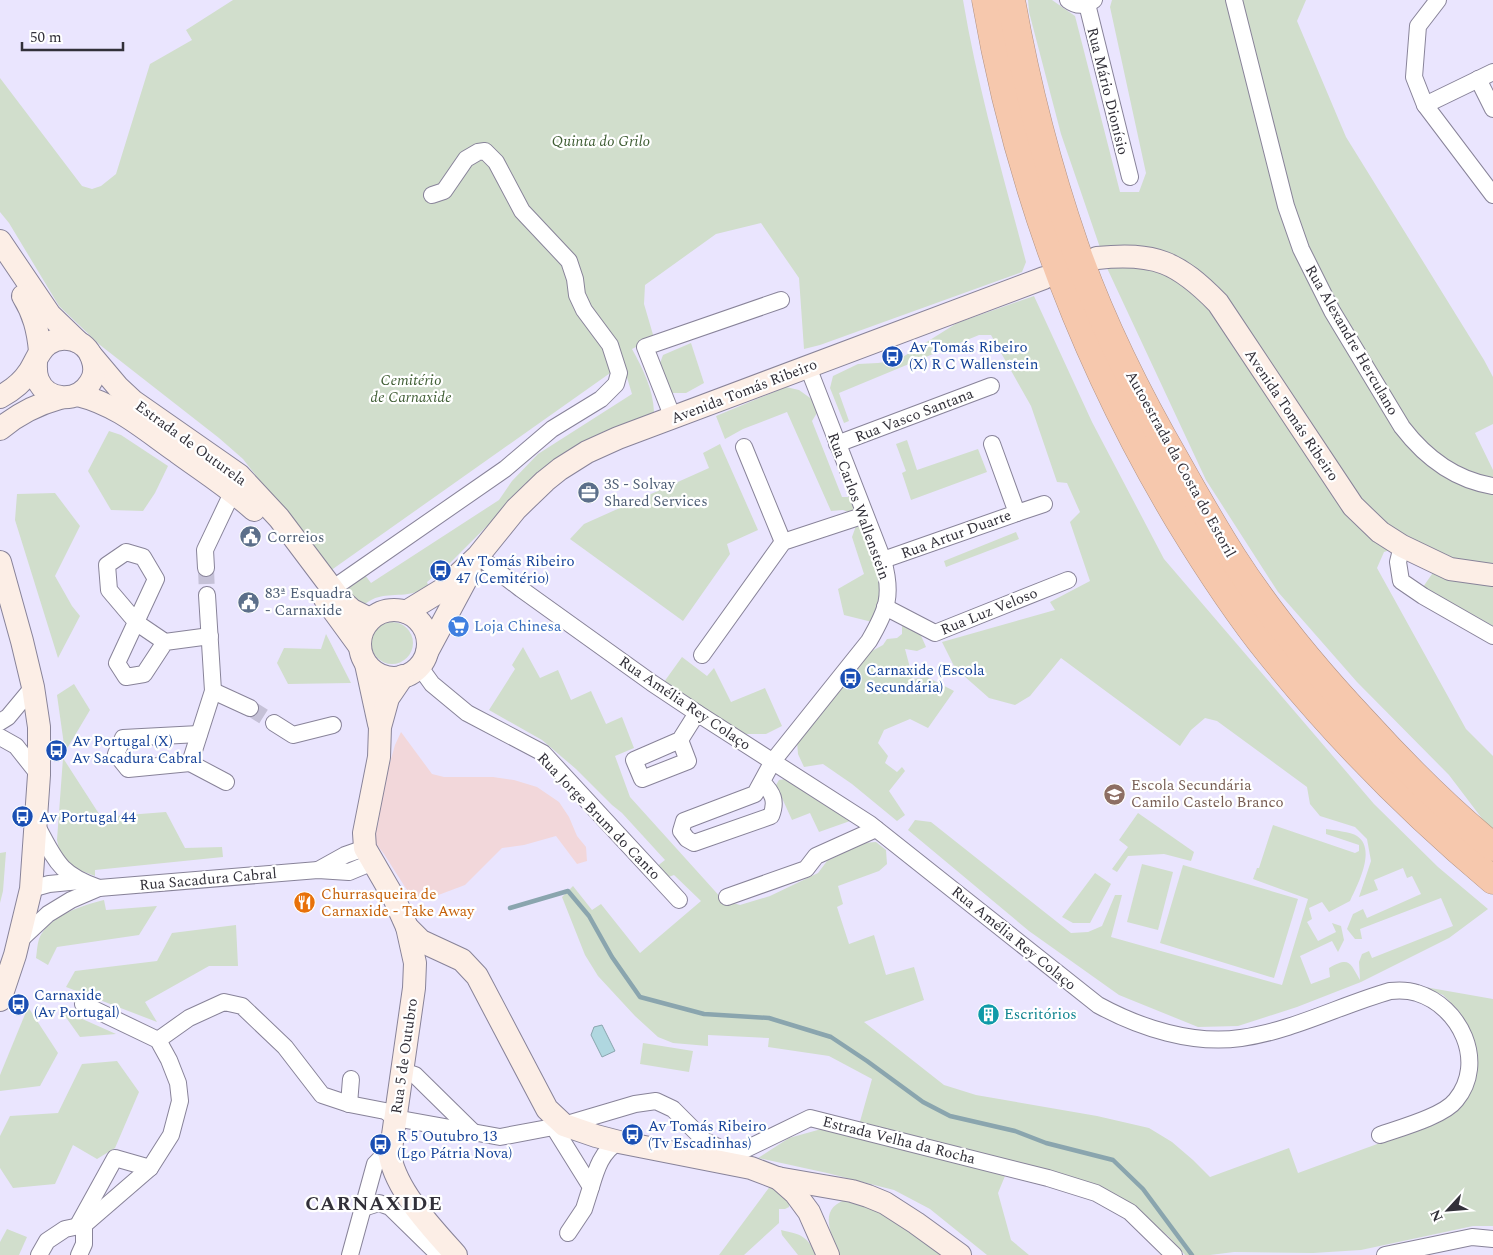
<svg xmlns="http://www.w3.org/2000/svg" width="1493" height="1255" font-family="Spectral,serif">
  <rect width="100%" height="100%" fill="#eae5fe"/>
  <polygon fill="#f2d7da" points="401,732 432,774 444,777 493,777 514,780 537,787 559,802 569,817 577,836 586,847 587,861 577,864 556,836 524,845 502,848 465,885 433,897 412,898 384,854 373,840 378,824 383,787 395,745"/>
  <g fill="#d1decc">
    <path d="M 233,0 L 963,0 C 978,89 1003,175 1026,262 L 1022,272 L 820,345 L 804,349 L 799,278 L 761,223 L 716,234 L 645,285 L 644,304 L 654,338 L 632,349 C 643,369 653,389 654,412 L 502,511 L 449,564 L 427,582 L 428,585 C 414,598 396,593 379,597 C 374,598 369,601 365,604 L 347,596 L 348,585 L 365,575 L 371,583 L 499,500 L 512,481 L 538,454 L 632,394 L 622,361 L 613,371 L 330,571 L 243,459 L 219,438 L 100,345 L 59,306 L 9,223 L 0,212 L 0,78 L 82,186 L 92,189 L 101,186 L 116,174 L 150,64 L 192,40 L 186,30 Z"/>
    <polygon points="1028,0 1052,0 1075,16 1120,192 1139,192 1146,173 1110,7 1112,0 1306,0 1297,21 1346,137 1484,360 1493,377 1493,424 1475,433 1493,470 1493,626 1423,587 1439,564 1402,546 1384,552 1377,568 1466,729 1493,756 1493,833 1449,775 1357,682 1278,592 1206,480 1107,268 1061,134 1029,12"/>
    <path d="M 1034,296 L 1092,422 L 1164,559 L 1374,804 L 1438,867 L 1488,909 L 1449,938 L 1361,982 L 1297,1007 L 1238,1026 L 1198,1027 L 1119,995 L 1029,931 L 908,830 L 915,820 L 931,822 L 1071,933 L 1088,932 L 1102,926 L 1115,895 L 1122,895 L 1111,937 L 1282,985 L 1308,899 L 1253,879 L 1257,868 L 1259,868 L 1273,825 L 1355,853 L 1359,851 L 1359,845 L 1326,834 L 1326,829 C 1333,830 1351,832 1357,836 C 1377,849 1357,886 1350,901 L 1329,912 L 1322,902 L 1309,908 L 1312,919 L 1307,922 L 1318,941 L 1336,932 L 1332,923 L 1341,926 L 1344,940 L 1338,952 L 1332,941 L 1300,956 L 1311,984 L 1330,977 L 1329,968 C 1350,956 1350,963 1360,980 L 1359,962 L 1362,954 L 1369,951 L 1372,958 L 1453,926 L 1441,898 L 1360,929 L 1362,939 L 1355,939 L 1347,929 L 1353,914 L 1363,909 L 1367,918 L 1421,894 L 1412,876 L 1407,878 L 1403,868 L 1374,880 L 1378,890 L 1359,897 L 1371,861 L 1367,839 L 1355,827 L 1320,816 L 1310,804 L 1307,787 L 1217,721 L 1205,718 L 1191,730 L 1180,746 L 1061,658 L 1030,696 L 1015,705 L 989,698 L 955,668 L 942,642 L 1055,610 L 1050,602 L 1090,581 L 1070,522 L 1080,512 L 1067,483 L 1057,482 L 1031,406 L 991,335 L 979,335 L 839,393 L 849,421 L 844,423 L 830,388 L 833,376 L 858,364 L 878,363 L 898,360 L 957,323 Z"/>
    <polygon points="691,343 704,383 686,393 672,393 659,366 663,355"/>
    <polygon points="786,387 799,390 813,400 817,413 812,421 842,497 851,497 854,509 851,513 843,510 831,511 787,412 743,429 725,439 716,416"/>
    <polygon points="109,431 121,435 168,466 155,493 143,511 111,510 88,471"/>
    <polygon points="907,440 917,470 978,449 987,472 911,500 902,473 906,471 896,444"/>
    <polygon points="720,444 758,530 727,544 730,554 683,621 570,539 584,524 709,468 703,453"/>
    <polygon points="55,493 80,526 55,576 72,606 80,616 58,658 15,520 17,494"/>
    <polygon points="856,526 864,529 883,583 881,603 872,622 844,615 838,589 864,574 852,537"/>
    <polygon points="1016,532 1019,539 946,567 944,561"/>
    <polygon points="898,622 919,631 926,647 917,651 905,649 913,679 927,677 954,691 928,728 910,719 884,730 878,743 888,756 885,763 897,772 902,767 905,771 889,791 905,815 897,821 852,784 823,764 804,767 798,754 797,741 870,652 883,645 887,639 897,638 902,634 902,626"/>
    <circle cx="392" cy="643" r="21"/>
    <polygon points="326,634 351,683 288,684 277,663 284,648 321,649"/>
    <polygon points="523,647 540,678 558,670 571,700 591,691 606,724 622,717 634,748 615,756 630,797 723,900 740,905 770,896 818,873 827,861 863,843 876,842 886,850 887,864 879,871 838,886 843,904 837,907 849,944 874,935 886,975 914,967 924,1000 864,1022 944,1085 976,1095 1097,1116 1149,1128 1172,1142 1193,1160 1210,1177 1289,1148 1298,1173 1440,1121 1476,1062 1472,1035 1459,1011 1443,995 1419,986 1493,999 1493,1226 1473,1226 1361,1250 1313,1253 1234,1252 1210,1255 1185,1255 1168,1236 1125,1202 859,1125 872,1079 829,1056 768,1047 769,1038 708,1035 708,1046 673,1043 658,1037 635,1016 598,976 585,955 562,897 573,886 592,910 601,904 640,953 701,901 674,875 666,878 656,867 665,860 622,813 612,805 576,769 542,740 489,710 515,669 512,665"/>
    <polygon points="682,657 707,676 714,668 731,702 765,688 782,726 766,734 746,734 707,712 664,682"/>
    <polygon points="74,684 90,710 65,752 57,695"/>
    <polygon points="63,758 101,817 166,812 185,848 222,847 223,857 95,870 95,876 71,867 60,854 57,840"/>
    <polygon points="785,779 793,782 850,821 819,832 810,813 792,820 776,785 779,780"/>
    <polygon points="1138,813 1194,852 1191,861 1164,854 1128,856 1117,872 1112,869 1128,847 1119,840"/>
    <polygon points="6,852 3,891 0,903 0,853"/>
    <polygon points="1142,864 1173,872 1158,930 1127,922"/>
    <polygon points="1183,865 1298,899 1274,978 1160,943"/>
    <polygon points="1095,873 1111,884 1090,923 1073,923 1062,917"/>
    <path d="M 104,900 L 106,910 L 157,906 L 139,935 L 57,947 L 48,965 L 36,958 C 37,952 37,945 39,939 C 48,916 83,905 104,900 Z"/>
    <polygon points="236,925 238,966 209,966 145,1002 157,1022 66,987 75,971 157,961 172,933"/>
    <polygon points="28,1007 58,1053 40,1086 0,1091 0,1075"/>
    <polygon points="60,1009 116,1034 80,1037"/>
    <polygon points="643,1043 693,1051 689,1072 640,1064"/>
    <polygon points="117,1061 139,1092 115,1148 97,1159 73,1145 55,1184 13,1188 0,1168 0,1136 10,1116 58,1113 82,1064"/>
    <polygon points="825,1128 1005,1176 998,1193 1011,1240 1029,1255 987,1255 930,1209 894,1190 827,1173 758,1158 789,1138"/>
    <polygon points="771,1185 789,1202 789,1207 785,1209 779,1209 779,1223 744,1255 719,1255"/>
    <path d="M 845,1200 L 883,1211 L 942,1255 L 840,1255 C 832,1235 817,1210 845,1200 Z"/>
    <polygon points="7,1229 27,1237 19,1255 0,1255 0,1242"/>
    <path d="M 781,1230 C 803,1235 805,1235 817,1255 L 798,1255 L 782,1235 Z"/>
  </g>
  <polygon fill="#b0d7e0" stroke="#8aa5ae" points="602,1025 615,1051 602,1057 591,1035 594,1027"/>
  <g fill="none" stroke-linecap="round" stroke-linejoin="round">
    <polyline stroke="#8aa5ae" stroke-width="4.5" points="510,908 568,891 589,916 612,957 640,997 704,1014 769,1018 831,1037 867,1061 923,1102 950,1116 1015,1131 1046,1143 1113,1160 1143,1189 1192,1255"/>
    <g stroke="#c5c1d7" stroke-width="16" stroke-dasharray="16 8" stroke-linecap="butt">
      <polyline points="206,568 207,595"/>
      <polyline points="250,708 274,723"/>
    </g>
    <defs>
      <g id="street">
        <path d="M 1068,0 C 1076,6 1085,7 1094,0"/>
        <path d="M 1234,0 L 1286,206 L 1301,249 L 1332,311 L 1402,427 C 1425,457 1455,480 1493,486"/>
        <polyline points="1438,0 1418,26 1414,77 1425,105 1493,195"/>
        <polyline points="1087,4 1130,177"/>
        <polyline points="1478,79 1493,109"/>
        <polyline points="1425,105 1493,72"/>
        <polyline points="673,418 645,347 781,300"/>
        <polyline points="837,444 991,386"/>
        <polyline points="744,447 783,542"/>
        <polyline points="1017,513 1044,504"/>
        <polyline points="1402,546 1398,562 1401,581 1423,596 1493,636"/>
        <path d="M 478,556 L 521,589 L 652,683 L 697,713 L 870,824 L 1098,1005 C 1140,1028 1193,1045 1241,1038 C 1292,1031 1341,1005 1390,991 C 1400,990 1408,990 1417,993 C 1460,1006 1487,1062 1456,1100 C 1444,1116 1400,1128 1380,1135"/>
        <polyline points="883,560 1017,513 992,444"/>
        <polyline points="206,568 205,550 233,491"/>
        <polyline points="332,589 505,469 552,429 601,399 616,384 619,373 610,345 584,310 577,295 575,279 569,261 522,211 496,162 485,151 478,152 466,159 444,191 432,195"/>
        <polyline points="207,595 213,691 190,763 226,782"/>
        <polyline points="885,607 935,633 1068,580"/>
        <polyline points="165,642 144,674 126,677 117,663 156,579 143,557 126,552 107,565 109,590 137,623 165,642 210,636"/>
        <polyline points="702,655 783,542 865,515"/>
        <polyline points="419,666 432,684 467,713 543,753 679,900"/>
        <polyline points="213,691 250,708"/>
        <polyline points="0,722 8,717 33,687"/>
        <polyline points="274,723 293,735 333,725"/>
        <polyline points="0,737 16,746 39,775"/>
        <polyline points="680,740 634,760 642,779 688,761 680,740 697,713"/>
        <polyline points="190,763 128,769 116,754 123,738 199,734"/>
        <path d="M 762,782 C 773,793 777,801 771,816 L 694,843 L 687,839 L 681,831 L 684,821 L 755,794 L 773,761 L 869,641 C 887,610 893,596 883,560 L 808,367"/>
        <path d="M 37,826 C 56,861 59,874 99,888"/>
        <polyline points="318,870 345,855 365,848"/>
        <polyline points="31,889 49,884 80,881"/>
        <polyline points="727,897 806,869 816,856 876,829"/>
        <polyline points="18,942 48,914 71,900 99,888 318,870 349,872 373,862"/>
        <polyline points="158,1040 189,1018 224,1002 242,1006 285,1047 322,1095 349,1104 385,1111 395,1118 500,1137 564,1125 635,1104 656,1101 673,1109 705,1141 722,1149 744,1150 810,1118 1048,1178 1096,1193 1130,1212 1174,1255"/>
        <polyline points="403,1071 415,1075 472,1131"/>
        <polyline points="349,1104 351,1079"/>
        <polyline points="553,1126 591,1187 584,1209 568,1233"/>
        <path d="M 591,1187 C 596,1170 602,1150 619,1142"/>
        <polyline points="363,1208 379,1203 390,1207 439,1255"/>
        <polyline points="78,1225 115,1158 150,1168"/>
        <polyline points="39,1255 47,1241 65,1229 84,1225 150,1168 171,1135 180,1101 178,1083 169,1060 158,1040 83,1004"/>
        <polyline points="79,1255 84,1244 84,1225"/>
        <path d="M 350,1255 L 375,1164 C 379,1159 383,1156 390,1156"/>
        <polyline points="1385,1255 1472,1237 1493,1239"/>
      </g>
      <g id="secondary">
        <polyline points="0,241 50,315 77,341"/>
        <path d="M 1097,258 C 1155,252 1178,262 1218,303 L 1353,506 L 1380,532 L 1402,546 L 1450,569 L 1493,575"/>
        <path d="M 23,296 C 34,314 38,330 40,351"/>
        <polyline points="91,355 118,387 133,401 239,475 279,518 340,599 352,610 370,619"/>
        <path d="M 78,395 C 118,405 144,429 177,452 C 203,471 230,488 254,510"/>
        <path d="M 0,397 C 11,391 22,383 29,372 C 35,363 39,350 48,344 C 63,333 86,340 92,358 C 95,366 95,376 90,383 C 78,403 47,402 38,380 C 35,373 36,367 36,361"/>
        <path d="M 0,429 C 18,414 38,404 60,398"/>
        <polyline points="0,562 22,641 33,687 39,727 39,775 31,889 15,955 0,1000"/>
        <polyline points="325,599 360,647"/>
        <circle cx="394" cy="644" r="34"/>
        <polyline points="406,612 442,590 478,556 516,509 545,481 560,469 587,452 618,438 1044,278"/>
        <polyline points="427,652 470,572"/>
        <polyline points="366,664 379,724"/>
        <polyline points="403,676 388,698 380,727 379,757 364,833 365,848 394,898 407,927 421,941 462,960 477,976 547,1109 564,1125 596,1136 619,1142 751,1168 777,1178 852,1191 868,1196 885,1203 916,1223 960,1255"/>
        <path d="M 407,927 L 415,963 L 414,988 L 390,1156 C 397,1192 432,1228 456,1255"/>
        <polyline points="778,1178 795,1193 809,1212 828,1255"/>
      </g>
      <g id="highway">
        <path d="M 986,0 C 1018,186 1082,358 1179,520 C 1207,566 1237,612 1270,653 C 1337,736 1412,812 1493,880"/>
        <path d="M 1011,0 C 1026,84 1047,166 1075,247 C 1101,322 1137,394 1177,463 C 1195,495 1213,527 1233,558 C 1271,617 1316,671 1364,722 C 1404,766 1447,809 1493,847"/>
      </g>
    </defs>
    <use href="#street" stroke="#888399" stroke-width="18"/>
    <use href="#secondary" stroke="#888399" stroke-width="24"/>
    <use href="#highway" stroke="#b19384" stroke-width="29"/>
    <use href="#street" stroke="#fff" stroke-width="16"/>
    <use href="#secondary" stroke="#fceee6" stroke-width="22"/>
    <use href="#highway" stroke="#f6c8ad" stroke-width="28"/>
  </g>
  <defs>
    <symbol id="bus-disc" viewBox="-11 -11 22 22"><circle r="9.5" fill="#1a4fb4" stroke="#fff"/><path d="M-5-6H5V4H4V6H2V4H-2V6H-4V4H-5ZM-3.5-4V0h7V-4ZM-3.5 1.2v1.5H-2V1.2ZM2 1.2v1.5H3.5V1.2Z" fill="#fff"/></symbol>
    <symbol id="office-disc" viewBox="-11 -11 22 22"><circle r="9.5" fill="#5c6f8a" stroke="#fff"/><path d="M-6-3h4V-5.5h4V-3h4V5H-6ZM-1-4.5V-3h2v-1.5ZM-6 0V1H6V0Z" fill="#fff"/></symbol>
    <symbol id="civic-disc" viewBox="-11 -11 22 22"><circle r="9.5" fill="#5c6f8a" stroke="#fff"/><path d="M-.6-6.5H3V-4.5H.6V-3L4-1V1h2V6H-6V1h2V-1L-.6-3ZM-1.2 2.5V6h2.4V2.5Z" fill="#fff"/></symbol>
    <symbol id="supermarket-disc" viewBox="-11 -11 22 22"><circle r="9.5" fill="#3f7fe0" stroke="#fff"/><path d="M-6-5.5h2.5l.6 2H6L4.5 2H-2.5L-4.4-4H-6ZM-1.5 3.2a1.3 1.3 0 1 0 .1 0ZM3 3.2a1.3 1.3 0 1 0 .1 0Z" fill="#fff"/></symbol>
    <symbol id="school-disc" viewBox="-11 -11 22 22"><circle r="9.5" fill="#8d6e63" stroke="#fff"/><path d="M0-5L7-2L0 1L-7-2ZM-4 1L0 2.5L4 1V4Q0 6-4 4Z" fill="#fff"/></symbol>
    <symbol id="restaurant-disc" viewBox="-11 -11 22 22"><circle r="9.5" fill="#e8710a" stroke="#fff"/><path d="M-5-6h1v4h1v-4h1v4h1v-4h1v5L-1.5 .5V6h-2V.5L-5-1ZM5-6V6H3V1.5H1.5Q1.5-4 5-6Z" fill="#fff"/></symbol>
    <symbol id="building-disc" viewBox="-11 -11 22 22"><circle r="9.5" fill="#0f9aa8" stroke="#fff"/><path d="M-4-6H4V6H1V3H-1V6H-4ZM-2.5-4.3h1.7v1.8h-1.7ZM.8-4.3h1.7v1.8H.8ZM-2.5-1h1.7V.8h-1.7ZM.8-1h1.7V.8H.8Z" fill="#fff"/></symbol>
  </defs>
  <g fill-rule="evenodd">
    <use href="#bus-disc" x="880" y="344" width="25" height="25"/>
    <use href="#office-disc" x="576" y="480" width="25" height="25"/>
    <use href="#civic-disc" x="238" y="524" width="25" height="25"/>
    <use href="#bus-disc" x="428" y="558" width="25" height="25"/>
    <use href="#civic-disc" x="236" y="590" width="25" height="25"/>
    <use href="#supermarket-disc" x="446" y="614" width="25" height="25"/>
    <use href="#bus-disc" x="838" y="666" width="25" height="25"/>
    <use href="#bus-disc" x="44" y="738" width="25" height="25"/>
    <use href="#school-disc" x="1102" y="782" width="25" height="25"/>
    <use href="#bus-disc" x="10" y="804" width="25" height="25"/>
    <use href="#restaurant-disc" x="292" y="890" width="25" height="25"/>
    <use href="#bus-disc" x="6" y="992" width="25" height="25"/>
    <use href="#building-disc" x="976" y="1002" width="25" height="25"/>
    <use href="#bus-disc" x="620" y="1122" width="25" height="25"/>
    <use href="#bus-disc" x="368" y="1132" width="25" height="25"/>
  </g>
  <g text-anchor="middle" stroke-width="4.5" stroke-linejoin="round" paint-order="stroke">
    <g font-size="15" fill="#323039" stroke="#fff">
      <text transform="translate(1108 91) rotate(76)" y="5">Rua Mário Dionísio</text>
      <text transform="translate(1352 340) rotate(60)" y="5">Rua Alexandre Herculano</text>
      <text transform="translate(744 391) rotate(-21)" y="5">Avenida Tomás Ribeiro</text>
      <text transform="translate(914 415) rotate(-21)" y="5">Rua Vasco Santana</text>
      <text transform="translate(1292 415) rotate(56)" y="5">Avenida Tomás Ribeiro</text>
      <text transform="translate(191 443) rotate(36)" y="5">Estrada de Outurela</text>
      <text transform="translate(1181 464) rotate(61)" y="5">Autoestrada da Costa do Estoril</text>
      <text transform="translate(859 506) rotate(70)" y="5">Rua Carlos Wallenstein</text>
      <text transform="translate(956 534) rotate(-20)" y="5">Rua Artur Duarte</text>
      <text transform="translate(989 611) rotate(-22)" y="5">Rua Luz Veloso</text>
      <text transform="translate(685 703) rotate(34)" y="5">Rua Amélia Rey Colaço</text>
      <text transform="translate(599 816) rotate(46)" y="5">Rua Jorge Brum do Canto</text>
      <text transform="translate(208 879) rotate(-5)" y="5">Rua Sacadura Cabral</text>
      <text transform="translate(1014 938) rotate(39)" y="5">Rua Amélia Rey Colaço</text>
      <text transform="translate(404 1056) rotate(-82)" y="5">Rua 5 de Outubro</text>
      <text transform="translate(899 1140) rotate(14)" y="5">Estrada Velha da Rocha</text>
    </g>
    <g font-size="15" font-style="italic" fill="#405e35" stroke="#fff">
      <text x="601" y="146">Quinta do Grilo</text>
      <text x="411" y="385">Cemitério<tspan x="411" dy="17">de Carnaxide</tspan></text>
    </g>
    <g font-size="15" fill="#164399" stroke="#fff" text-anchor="start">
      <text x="909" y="352">Av Tomás Ribeiro<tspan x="909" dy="17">(X) R C Wallenstein</tspan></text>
      <text x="456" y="566">Av Tomás Ribeiro<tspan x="456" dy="17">47 (Cemitério)</tspan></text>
      <text x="866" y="675">Carnaxide (Escola<tspan x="866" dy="17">Secundária)</tspan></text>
      <text x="72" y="746">Av Portugal (X)<tspan x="72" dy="17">Av Sacadura Cabral</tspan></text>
      <text x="39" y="822">Av Portugal 44</text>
      <text x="34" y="1000">Carnaxide<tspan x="34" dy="17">(Av Portugal)</tspan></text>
      <text x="648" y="1131">Av Tomás Ribeiro<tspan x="648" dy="17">(Tv Escadinhas)</tspan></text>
      <text x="397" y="1141">R 5 Outubro 13<tspan x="397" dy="17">(Lgo Pátria Nova)</tspan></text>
    </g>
    <g font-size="15" fill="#4e5e75" stroke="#fff" text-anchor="start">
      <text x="604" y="489">3S - Solvay<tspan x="604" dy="17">Shared Services</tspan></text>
      <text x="267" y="542">Correios</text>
      <text x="265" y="598">83ª Esquadra<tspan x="265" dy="17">- Carnaxide</tspan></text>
    </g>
    <g font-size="15" fill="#366cbe" stroke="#fff" text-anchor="start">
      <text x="474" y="631">Loja Chinesa</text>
    </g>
    <g font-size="15" fill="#785e54" stroke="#fff" text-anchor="start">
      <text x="1131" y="790">Escola Secundária<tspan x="1131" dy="17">Camilo Castelo Branco</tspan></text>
    </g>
    <g font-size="15" fill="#c56008" stroke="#fff" text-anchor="start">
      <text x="321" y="899">Churrasqueira de<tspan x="321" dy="17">Carnaxide - Take Away</tspan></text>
    </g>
    <g font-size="15" fill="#0d838f" stroke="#fff" text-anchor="start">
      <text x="1004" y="1019">Escritórios</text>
    </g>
    <g font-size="20" font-weight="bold" letter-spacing="1" fill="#323039" stroke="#fff">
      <text x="374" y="1210">CARNAXIDE</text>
    </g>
  </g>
  <g transform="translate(1448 1210) rotate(244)" stroke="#ffffff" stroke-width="4" paint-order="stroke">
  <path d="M0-4L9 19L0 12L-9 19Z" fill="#323039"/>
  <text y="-8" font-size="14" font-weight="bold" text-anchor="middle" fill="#323039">N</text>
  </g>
  <path d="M22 42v8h101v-8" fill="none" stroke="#323039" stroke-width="2.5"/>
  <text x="30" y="42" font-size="15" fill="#323039" stroke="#ffffff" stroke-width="4" paint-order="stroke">50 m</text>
</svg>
